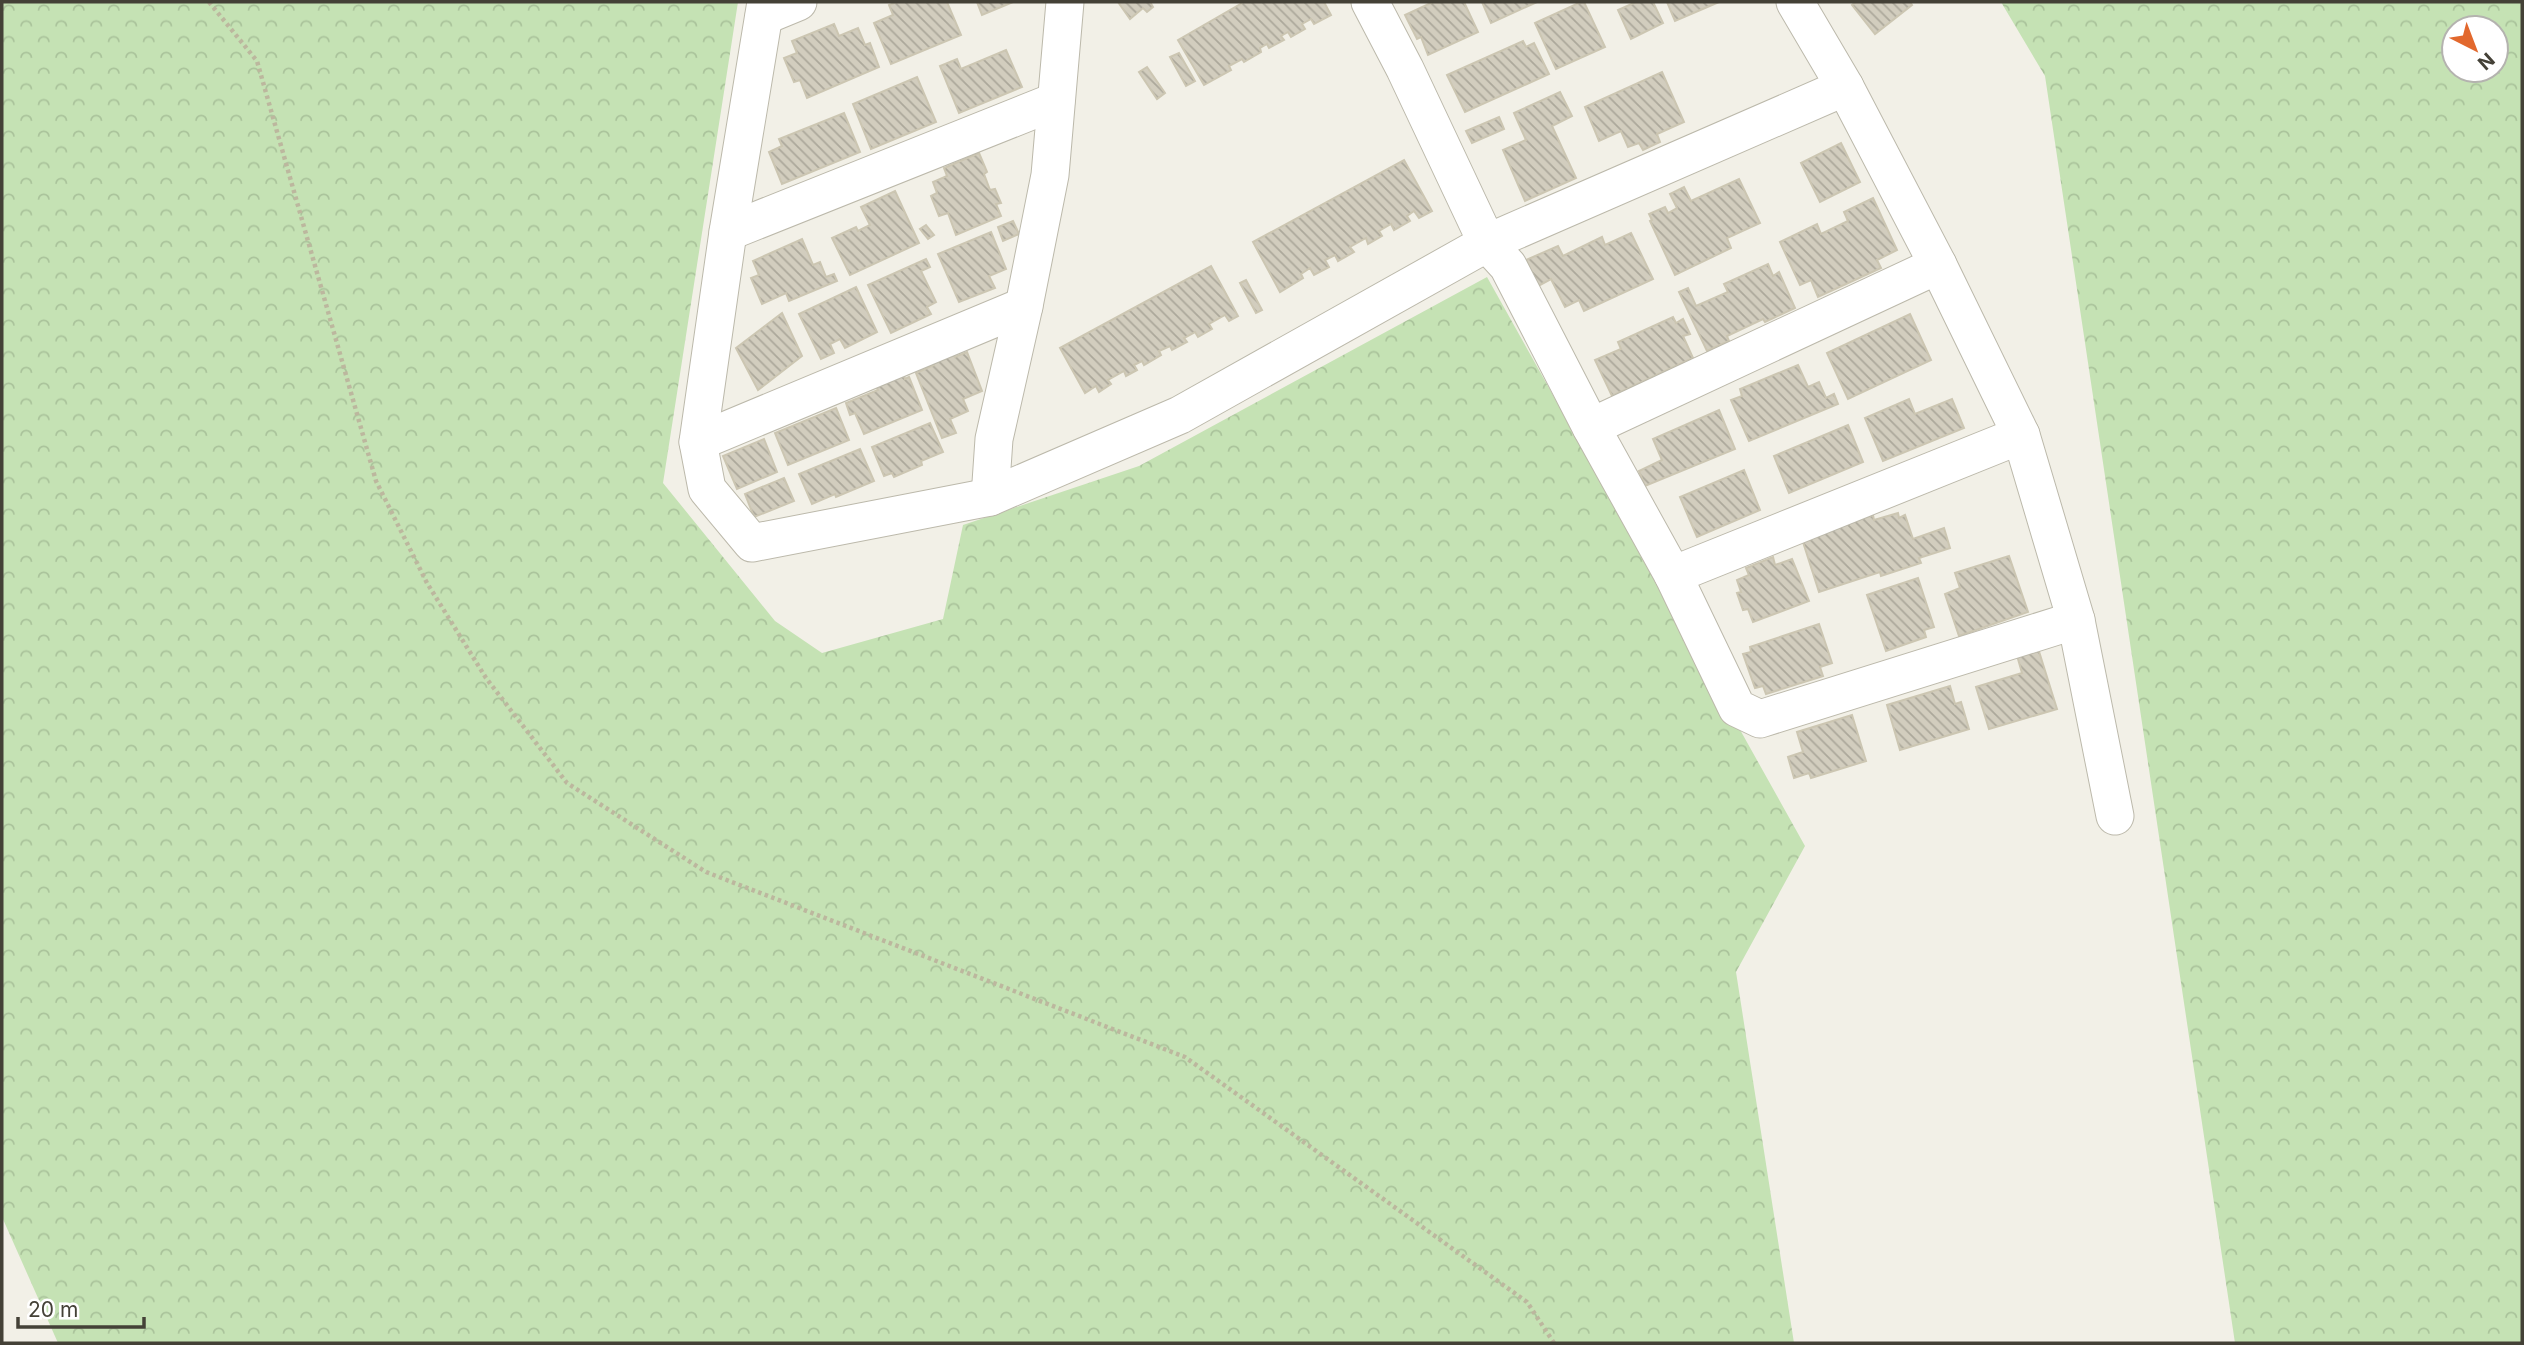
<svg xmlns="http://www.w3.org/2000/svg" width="2524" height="1345" font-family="Inter,sans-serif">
  <defs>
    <pattern id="forest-crowns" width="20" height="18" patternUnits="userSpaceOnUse" patternTransform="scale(1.75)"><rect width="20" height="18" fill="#c5e2b4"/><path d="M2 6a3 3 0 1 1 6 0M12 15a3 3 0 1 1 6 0" fill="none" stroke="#aac39b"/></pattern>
    <pattern id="building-back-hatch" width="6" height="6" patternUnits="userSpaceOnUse" patternTransform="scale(1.75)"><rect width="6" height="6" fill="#d2cdbe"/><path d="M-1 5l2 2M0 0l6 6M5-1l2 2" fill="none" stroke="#aca89b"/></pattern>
  </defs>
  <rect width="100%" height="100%" fill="#f2f0e7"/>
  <g fill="url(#forest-crowns)" fill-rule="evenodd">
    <polygon points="2,2 738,2 663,483 775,621 822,653 943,619 963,525 1139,466 1487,277 1805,846 1736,972 1794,1343 58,1343 2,1217"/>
    <path d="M 2001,2 L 2522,2 L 2522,1343 L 2235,1343 L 2045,76 ZM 2454,28 L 2496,28 L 2496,70 L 2454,70 Z"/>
  </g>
  <g fill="url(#building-back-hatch)" stroke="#ccc6b2" stroke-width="2">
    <polygon points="897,2 947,2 961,35 891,64 874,23 893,15 889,5"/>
    <polygon points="977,2 1013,2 982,15"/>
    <polygon points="1118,2 1150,2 1153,7 1147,12 1143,8 1130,19"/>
    <polygon points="1244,2 1324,2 1331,15 1314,24 1311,19 1302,24 1305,29 1291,37 1288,32 1281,36 1284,40 1269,48 1267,44 1260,48 1261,52 1244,62 1242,59 1229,66 1231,70 1204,85 1178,40"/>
    <polygon points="1433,2 1464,2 1478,32 1428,55 1421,37 1417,39 1405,15"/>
    <polygon points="1482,2 1537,2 1491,23"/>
    <polygon points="1581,2 1584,2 1605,47 1556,69 1535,23"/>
    <polygon points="1636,2 1653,2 1663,23 1631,39 1618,10"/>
    <polygon points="1667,2 1719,2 1675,21"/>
    <polygon points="1856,2 1910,2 1912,5 1875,34 1852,5"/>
    <polygon points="834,24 839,36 858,28 865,45 870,43 879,67 807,98 800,80 794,82 784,58 797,53 792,41"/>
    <polygon points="1523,41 1526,47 1534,43 1549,74 1465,112 1447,75"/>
    <polygon points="1006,50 1022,87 959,113 940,66 957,59 961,69"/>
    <polygon points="1179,53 1195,81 1186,86 1170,57"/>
    <polygon points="1147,67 1165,93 1157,99 1139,72"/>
    <polygon points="1662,72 1684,122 1657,134 1660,142 1643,150 1639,143 1628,147 1621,131 1599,141 1585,107"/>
    <polygon points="917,77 936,122 871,149 853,104"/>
    <polygon points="1560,92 1572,116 1552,126 1576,178 1525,201 1503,150 1526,140 1514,113"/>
    <polygon points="844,113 860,152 782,184 769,152 782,146 779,139"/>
    <polygon points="1499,117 1504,129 1472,143 1466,131"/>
    <polygon points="1841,143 1860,182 1820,202 1801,163"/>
    <polygon points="979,153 987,172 984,174 990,190 995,189 1001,203 996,204 1001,216 956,235 948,213 939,216 931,196 937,193 933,182 947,176 944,168"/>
    <polygon points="1404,160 1432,211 1419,218 1414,211 1407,216 1410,221 1394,230 1391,224 1379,231 1382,236 1368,244 1366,238 1350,247 1354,252 1338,261 1335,255 1325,260 1329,267 1314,275 1310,268 1301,274 1303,278 1280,292 1253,242"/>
    <polygon points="1739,179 1760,223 1727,238 1731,248 1675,275 1650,221 1652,220 1649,214 1665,207 1668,213 1677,208 1670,194 1684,187 1691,201"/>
    <polygon points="895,191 919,243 850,275 832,238 856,227 858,231 870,225 861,207"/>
    <polygon points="1873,198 1897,250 1877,260 1881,268 1818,297 1811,280 1800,285 1780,242 1817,224 1821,234 1848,221 1844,212"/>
    <polygon points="1013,221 1019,234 1003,241 998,227"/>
    <polygon points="926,225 934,235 928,239 920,229"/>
    <polygon points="991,232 1006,269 989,276 995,288 959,302 938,254"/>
    <polygon points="1631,233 1653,279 1584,311 1579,300 1565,307 1551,279 1538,286 1526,260 1558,246 1563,256 1602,237 1605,245"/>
    <polygon points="802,239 813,265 820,262 826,277 834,274 837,281 789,301 786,293 762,304 751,278 759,275 753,261"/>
    <polygon points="926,259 930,267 921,271 936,302 927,307 931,314 891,333 868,285"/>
    <polygon points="1768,264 1773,276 1779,272 1795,308 1765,322 1763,319 1727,336 1729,341 1707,351 1679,292 1688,288 1696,306 1728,292 1724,284"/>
    <polygon points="1211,266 1238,316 1229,321 1225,315 1209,324 1212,329 1198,337 1195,332 1184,338 1187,342 1172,350 1170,346 1159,351 1161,355 1144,365 1142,361 1134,365 1137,370 1126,376 1124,371 1108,380 1111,384 1099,392 1096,386 1085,393 1060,348"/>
    <polygon points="1246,280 1262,310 1256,313 1240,283"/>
    <polygon points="856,287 877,332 845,348 840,339 830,344 834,353 821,359 799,314"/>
    <polygon points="782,313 802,356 758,390 736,348"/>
    <polygon points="1910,314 1931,360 1848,399 1827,353"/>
    <polygon points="1673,317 1676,323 1683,319 1690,334 1683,336 1693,358 1612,396 1595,360 1621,349 1618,342"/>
    <polygon points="952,349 955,357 967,352 982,391 963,399 968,411 950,419 956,433 942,438 916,373 934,365 931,358"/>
    <polygon points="1798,365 1808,387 1819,382 1826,398 1834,394 1838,404 1749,441 1731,400 1742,396 1740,389"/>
    <polygon points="902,370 905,379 909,377 922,410 864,434 855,413 850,415 846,403 878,390 874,381"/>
    <polygon points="1909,399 1915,414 1952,399 1964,428 1883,461 1865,418"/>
    <polygon points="836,408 849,440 788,465 775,433"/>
    <polygon points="1719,410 1735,449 1645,486 1639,471 1662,460 1653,439"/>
    <polygon points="930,423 943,452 921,461 922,465 894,477 892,473 884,476 872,447"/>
    <polygon points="1848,425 1863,462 1789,493 1774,456"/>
    <polygon points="764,439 777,472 737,489 723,456"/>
    <polygon points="860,449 874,481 836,497 835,494 812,504 799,474"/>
    <polygon points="1744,470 1760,510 1697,537 1680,497"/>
    <polygon points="784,478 794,501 754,517 745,494"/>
    <polygon points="1898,513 1899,518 1905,515 1913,539 1944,528 1950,548 1919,558 1921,563 1881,576 1880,572 1819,592 1802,539 1873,515 1874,520"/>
    <polygon points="2009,556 2028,612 1959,636 1945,594 1960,588 1955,573"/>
    <polygon points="1773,557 1775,565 1792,559 1809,601 1753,622 1748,609 1743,610 1737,593 1741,592 1737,580 1749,575 1746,568"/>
    <polygon points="1918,578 1934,627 1924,630 1926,637 1886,651 1867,595"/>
    <polygon points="1819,624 1832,663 1820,667 1823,676 1766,694 1763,686 1755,688 1743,654 1751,652 1750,647"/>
    <polygon points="2037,645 2057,709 1989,729 1976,687 2022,673 2016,652"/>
    <polygon points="1950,686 1955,704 1961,702 1969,729 1900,750 1887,705"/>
    <polygon points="1852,715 1866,761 1811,778 1809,773 1794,778 1788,757 1803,752 1797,732"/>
  </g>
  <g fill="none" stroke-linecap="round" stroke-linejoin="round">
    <defs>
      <g id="street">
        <polyline points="766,2 728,232 698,442 707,489 752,543 990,497 1180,415 1487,243 1405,69 1370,2"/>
        <polyline points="1795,2 1845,87 1938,265 2021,435 2076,620 2115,816"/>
        <polyline points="764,16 798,2"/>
        <polyline points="1845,87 1487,243 1508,266 1591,427 1673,575 1737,708 1760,719 2076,620"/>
        <polyline points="728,232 1056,101"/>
        <polyline points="1591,427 1938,265"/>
        <polyline points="698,442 1024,306"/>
        <polyline points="990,497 994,439 1024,306 1050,175 1065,2"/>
        <polyline points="1673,575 2021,435"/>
      </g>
    </defs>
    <use href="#street" stroke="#bcb9ab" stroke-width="39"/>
    <polyline stroke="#bcb79e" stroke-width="4.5" stroke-dasharray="3.5 3.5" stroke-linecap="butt" points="209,2 257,61 376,481 427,583 486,678 567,783 706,872 1185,1057 1527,1302 1554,1343"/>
    <use href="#street" stroke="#fff" stroke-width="37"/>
  </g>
  <rect width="2524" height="1345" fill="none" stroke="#444137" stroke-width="7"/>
  <g transform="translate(2475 49) rotate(138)"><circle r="33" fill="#ffffff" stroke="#b4b3af" stroke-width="2"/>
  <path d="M0-5L12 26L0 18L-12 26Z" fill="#e2682d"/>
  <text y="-10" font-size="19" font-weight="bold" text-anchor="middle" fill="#444137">N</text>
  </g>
  <path d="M18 1317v10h126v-10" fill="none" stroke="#444137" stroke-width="3.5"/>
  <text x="28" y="1317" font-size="21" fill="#444137" stroke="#ffffff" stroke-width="5" paint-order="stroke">20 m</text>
</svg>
